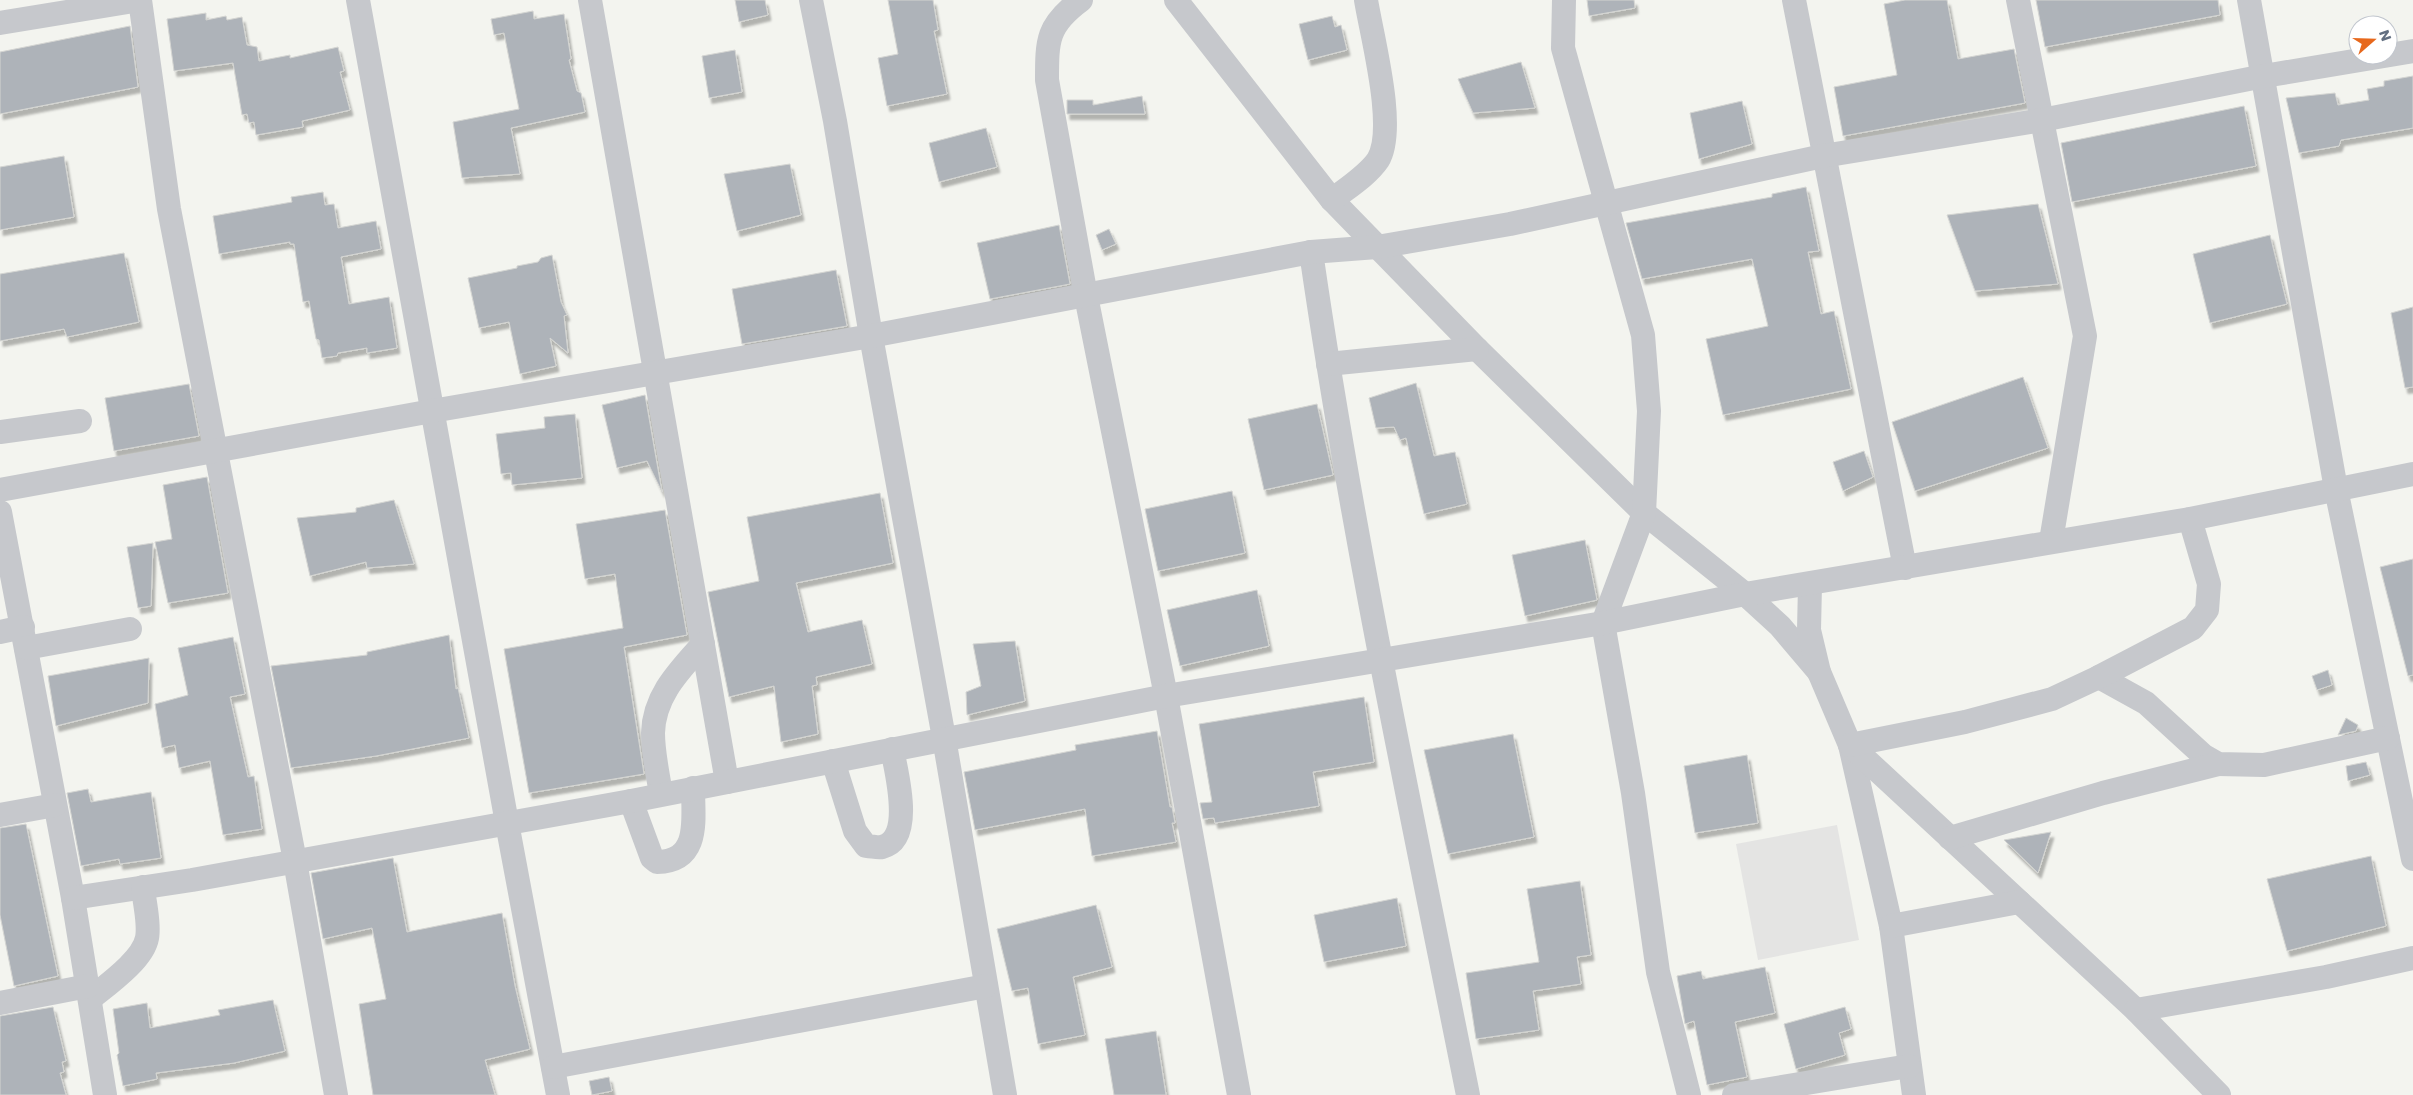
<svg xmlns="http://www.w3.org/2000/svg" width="2413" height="1095" font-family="Poppins,sans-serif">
  <defs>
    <filter id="shadow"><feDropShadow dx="3" dy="5.5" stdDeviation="1" flood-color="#0004"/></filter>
  </defs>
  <rect width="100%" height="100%" fill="#f3f4ef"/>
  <polygon fill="#e4e4e3" points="1837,825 1859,940 1758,960 1736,844"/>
  <g fill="#aeb3b9" stroke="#d4d5d2" filter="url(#shadow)">
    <polygon points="735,0 765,0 768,15 739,22"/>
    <polygon points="888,0 933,0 938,30 934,31 947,94 887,106 878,58 898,54"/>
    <polygon points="1587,0 1634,0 1635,8 1589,16"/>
    <polygon points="1905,0 1947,0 1958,59 2014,49 2025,103 1843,136 1834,87 1897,75 1884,4"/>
    <polygon points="2036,0 2218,0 2220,15 2045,47"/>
    <polygon points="533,11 534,19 564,14 571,59 569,60 577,91 581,93 585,112 511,128 520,174 462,178 453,122 519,109 504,33 494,35 491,19"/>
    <polygon points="206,13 206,20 226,16 227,20 242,17 247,45 257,47 259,61 290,55 290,58 338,47 344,71 340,72 350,110 302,121 303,127 256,135 254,122 249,123 247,114 242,115 233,63 174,71 167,19"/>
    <polygon points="1332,16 1335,27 1341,25 1347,50 1308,60 1299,24"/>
    <polygon points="130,26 138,87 0,114 0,52"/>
    <polygon points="735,50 742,92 709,98 702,56"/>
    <polygon points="1521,62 1535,108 1473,113 1458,79"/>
    <polygon points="2413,76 2413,128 2341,140 2339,146 2299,153 2286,98 2335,93 2338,105 2369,100 2367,89 2384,86 2384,81"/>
    <polygon points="1142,96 1145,114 1067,114 1067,100 1093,100 1093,105"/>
    <polygon points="1742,101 1752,144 1699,159 1690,113"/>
    <polygon points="2244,106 2256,166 2072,202 2061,143"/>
    <polygon points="986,128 997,167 939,182 929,143"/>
    <polygon points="64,156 74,217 0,230 0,167"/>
    <polygon points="790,164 801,215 737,231 724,174"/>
    <polygon points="1806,187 1819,251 1808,252 1821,314 1834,311 1851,389 1723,415 1706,339 1768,326 1752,259 1642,279 1626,223 1772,197 1772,194"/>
    <polygon points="323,192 325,205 334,204 338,228 376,221 381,249 341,257 349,304 389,297 397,348 367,353 367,348 338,353 337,356 322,358 319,340 316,339 309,301 303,302 294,244 290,244 290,242 219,254 213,216 292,202 291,197"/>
    <polygon points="2038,204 2058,284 1975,291 1947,215"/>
    <polygon points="1059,225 1070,284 990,299 977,243"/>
    <polygon points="1109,229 1116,244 1102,250 1096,235"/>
    <polygon points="2270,235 2287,304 2210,323 2193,254"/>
    <polygon points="124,253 139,322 67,337 64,329 0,341 0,274"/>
    <polygon points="552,255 561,302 567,315 564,316 568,353 550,338 556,366 520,374 509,322 479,328 468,278 517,268 517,266 538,262 541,258"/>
    <polygon points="836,270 847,326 742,344 732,289"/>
    <polygon points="2413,307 2413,387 2405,388 2391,313"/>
    <polygon points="2023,377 2048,448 1915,491 1892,422"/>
    <polygon points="1416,383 1434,456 1455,452 1467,504 1424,514 1406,438 1400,440 1394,427 1376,428 1369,398"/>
    <polygon points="189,384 199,436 114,451 105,398"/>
    <polygon points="645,395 662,492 647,461 617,468 602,405"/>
    <polygon points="1317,404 1333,475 1264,490 1248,419"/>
    <polygon points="575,414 582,478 512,485 511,473 501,474 496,434 545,428 544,417"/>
    <polygon points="1864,451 1873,477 1843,491 1833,462"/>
    <polygon points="207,477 228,593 168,603 155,542 172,539 163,485"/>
    <polygon points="1232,491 1245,553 1158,571 1145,509"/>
    <polygon points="880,493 893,563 796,583 808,632 862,620 872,664 816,677 817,685 812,686 818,734 781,742 774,686 729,697 708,592 759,581 747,517"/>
    <polygon points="394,500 414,564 367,568 366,562 310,576 297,518 356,512 356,508"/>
    <polygon points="665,510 687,635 624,647 644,774 529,793 504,649 623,628 615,574 585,579 576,524"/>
    <polygon points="1585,540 1597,600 1525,616 1512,555"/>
    <polygon points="153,543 151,606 138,608 127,547"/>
    <polygon points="2413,559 2413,675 2408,676 2380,567"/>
    <polygon points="1257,590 1269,646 1180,666 1167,610"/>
    <polygon points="449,635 456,689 458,688 469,738 376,756 291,768 271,666 367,655 367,652"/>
    <polygon points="233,637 245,694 230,697 248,777 254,776 262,829 223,835 210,761 179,768 175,745 162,748 155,704 188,695 178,648"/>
    <polygon points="1015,641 1025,701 967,715 966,692 981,686 973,644"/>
    <polygon points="149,658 148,703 56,726 48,676"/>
    <polygon points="2328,670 2332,685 2317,690 2312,676"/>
    <polygon points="1364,697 1374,762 1313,772 1319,806 1215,823 1214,818 1203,819 1200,803 1212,802 1199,724"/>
    <polygon points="2346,718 2358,725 2356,731 2338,735"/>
    <polygon points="1157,731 1170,807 1172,807 1175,823 1172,823 1176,842 1092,856 1085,809 975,830 964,772 1076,750 1075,745"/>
    <polygon points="1513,734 1534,837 1448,854 1424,750"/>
    <polygon points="1747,755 1758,823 1695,833 1684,766"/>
    <polygon points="2366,762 2370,775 2348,781 2346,766"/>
    <polygon points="88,789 91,802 151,792 161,858 120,864 119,859 81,866 67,793"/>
    <polygon points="26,824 58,976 14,986 0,915 0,828"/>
    <polygon points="2051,832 2038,873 2004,840"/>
    <polygon points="2371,856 2386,926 2287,951 2267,879"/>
    <polygon points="393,858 407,932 502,913 515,986 530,1049 485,1060 495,1095 373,1095 359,1004 386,999 372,928 323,939 311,873"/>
    <polygon points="1580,881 1591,955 1577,957 1581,984 1533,991 1539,1030 1476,1039 1466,973 1539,962 1527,889"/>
    <polygon points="1397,898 1406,946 1324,962 1314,915"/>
    <polygon points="1096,905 1112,967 1073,977 1085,1035 1038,1044 1028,988 1012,991 997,929"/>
    <polygon points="1765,967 1775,1013 1735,1022 1747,1077 1707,1085 1694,1021 1685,1024 1677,976 1701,971 1703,979"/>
    <polygon points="273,1000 285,1051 234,1063 156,1073 157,1079 123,1086 117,1055 119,1053 113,1009 147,1003 150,1028 220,1015 218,1010"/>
    <polygon points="53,1007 66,1061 62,1062 64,1072 60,1073 66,1095 0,1095 0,1016"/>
    <polygon points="1845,1007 1851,1029 1839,1033 1845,1055 1796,1069 1784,1024"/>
    <polygon points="1156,1031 1166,1095 1114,1095 1105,1039"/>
    <polygon points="609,1077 612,1091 592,1095 589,1081"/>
  </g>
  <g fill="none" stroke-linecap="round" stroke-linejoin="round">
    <g stroke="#c6c8cc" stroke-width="24">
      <polyline points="140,0 169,209 295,861 336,1095"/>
      <polyline points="358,0 507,823 558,1095"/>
      <polyline points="590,0 727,782"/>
      <polyline points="811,0 835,121 871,336 944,738 1005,1095"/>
      <path d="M 1081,0 C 1047,25 1047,40 1047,80 L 1086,296 L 1166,696 L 1239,1095"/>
      <polyline points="1176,0 1332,200 1477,349 1644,513 1745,594 1780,626 1819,672"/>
      <polyline points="1564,0 1563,48 1643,335 1649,411 1644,513 1603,623 1633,793 1658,972 1689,1095"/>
      <polyline points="1794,0 1905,568"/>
      <polyline points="2018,0 2085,336 2051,541"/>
      <polyline points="2249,0 2336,489 2413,859"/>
      <polyline points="0,23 140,0"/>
      <path d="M 1332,200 C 1347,188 1367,176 1378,160 C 1397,129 1372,37 1366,0"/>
      <path d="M 1311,252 C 1352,535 1412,815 1468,1095"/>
      <polyline points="1328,364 1477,349"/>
      <polyline points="0,432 80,421"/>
      <polyline points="0,490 432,411 871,336 1311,252 1377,247 1510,224 1823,156 2042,120 2264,76 2413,51"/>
      <polyline points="0,512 73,898 105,1095"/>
      <polyline points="1810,585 1809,630 1819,672 1850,745 1891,926 1914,1095"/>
      <polyline points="0,632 23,627"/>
      <polyline points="26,648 130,629"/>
      <polyline points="2099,677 2146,703 2204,756 2218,764 2264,765 2388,738"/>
      <polyline points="1850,745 2136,1010 2219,1095"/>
      <polyline points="1850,745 1965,722 2052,699 2099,677 2193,628 2207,610 2209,584 2190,519"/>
      <path d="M 833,761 L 855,831 L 866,846 C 871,846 878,848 882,847 C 915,839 896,771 892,749"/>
      <path d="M 661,794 C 658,775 653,753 653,733 C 654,695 680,670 703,644"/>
      <path d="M 631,801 L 652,858 L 657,862 C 701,861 693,819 693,788"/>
      <polyline points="0,815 55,805"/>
      <polyline points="1950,838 2103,793 2218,764"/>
      <polyline points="73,898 192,880 631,801 1166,696 1603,623 1745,594 2190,519 2413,474"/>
      <polyline points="1891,926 2019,902"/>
      <path d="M 90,999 C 107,985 143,960 147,938 C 150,923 144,902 143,887"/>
      <polyline points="0,1003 88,986"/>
      <polyline points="2136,1010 2326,977 2413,958"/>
      <polyline points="553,1067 986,986"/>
      <polyline points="1734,1095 1909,1066"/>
    </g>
  </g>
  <g transform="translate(2373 40) rotate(70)"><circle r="24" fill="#ffffff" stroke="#c0c5cd"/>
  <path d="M0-4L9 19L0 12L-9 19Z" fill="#e7681c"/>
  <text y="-8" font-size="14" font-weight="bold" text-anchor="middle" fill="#626f81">N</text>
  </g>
</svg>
